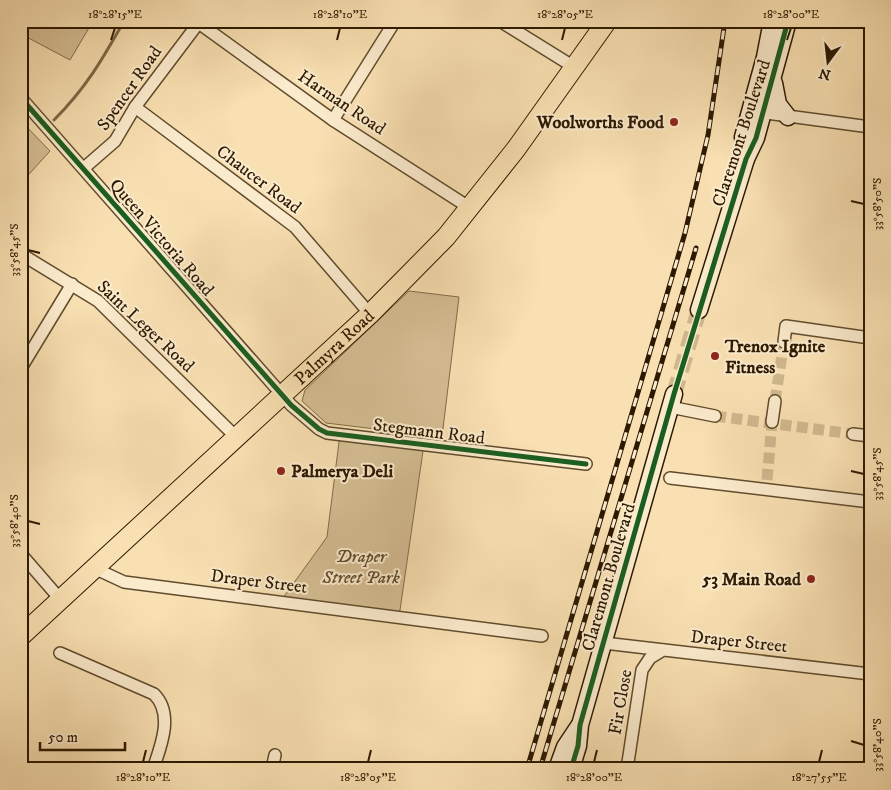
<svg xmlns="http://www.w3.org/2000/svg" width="891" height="790" font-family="'IM FELL DW Pica',serif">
  <rect width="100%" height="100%" fill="#f9e0b2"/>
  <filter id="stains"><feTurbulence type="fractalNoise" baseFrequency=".004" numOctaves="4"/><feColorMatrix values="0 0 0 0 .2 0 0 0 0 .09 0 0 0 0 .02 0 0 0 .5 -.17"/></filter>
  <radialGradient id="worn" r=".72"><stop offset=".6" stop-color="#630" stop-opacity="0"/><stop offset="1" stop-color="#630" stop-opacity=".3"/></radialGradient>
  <g fill="#d6be94" stroke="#826c4a">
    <polygon points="21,21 93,21 70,60 21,34"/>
    <polygon points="21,121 50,151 21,183"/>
    <polygon points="409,291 459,297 442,437 326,423 302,401 305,390"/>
    <polygon points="340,434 424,444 399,617 280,602 327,537"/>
  </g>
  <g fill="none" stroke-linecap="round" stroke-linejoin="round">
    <path stroke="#7e6846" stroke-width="3" d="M 54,120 C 86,88 102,60 124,21"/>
    <g stroke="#d0b88e" stroke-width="11" stroke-dasharray="11 5.5" stroke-linecap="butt">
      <polyline points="775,401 784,342"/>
      <polyline points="715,416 853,434"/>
      <polyline points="767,480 772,422"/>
    </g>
    <polyline stroke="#d0b88e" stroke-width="16" stroke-dasharray="16 8" stroke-linecap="butt" points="674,394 699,310"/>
    <defs>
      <g id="street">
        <polyline points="196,21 333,120 470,208"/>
        <polyline points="500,21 574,67"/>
        <polyline points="21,98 291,405 319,429 327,433 586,464"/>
        <polyline points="135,107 295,227 370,314"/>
        <polyline points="758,112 870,127"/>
        <polyline points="333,120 395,21"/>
        <polyline points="84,168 115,141 135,107 200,21"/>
        <polyline points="21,254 98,301 236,437"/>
        <polyline points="784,342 786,326 870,338"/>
        <polyline points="21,368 72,284"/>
        <polyline points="670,407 715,416"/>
        <polyline points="772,422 775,401"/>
        <polyline points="853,434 870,436"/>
        <polyline points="670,478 870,502"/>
        <polyline points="21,554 60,599"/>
        <polyline points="94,568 124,582 542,636"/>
        <polyline points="604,643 870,674"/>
        <path d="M 60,653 L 154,694 C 174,714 161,746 153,769"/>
        <polyline points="272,769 275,755"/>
        <polyline points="627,769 642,670 650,658 663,650"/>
      </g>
      <g id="secondary">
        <polyline points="774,83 778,104 788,117"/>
        <polyline points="746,159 743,137 765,57 772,21"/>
        <polyline points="699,310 746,159 756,138 788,21"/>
        <polyline points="557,769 565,747 579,726"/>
        <polyline points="571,769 578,746 580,725 674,394"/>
      </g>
      <g id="primary">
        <path id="s1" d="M 21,636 L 370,314 L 446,237 L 516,149 L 607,21"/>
      </g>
    </defs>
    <use href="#street" stroke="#604b2c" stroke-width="14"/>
    <use href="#secondary" stroke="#2d1900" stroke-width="19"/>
    <use href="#primary" stroke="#2d1900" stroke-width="21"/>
    <use href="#street" stroke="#fbebcd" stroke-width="11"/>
    <use href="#secondary" stroke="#fbebcd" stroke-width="16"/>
    <use href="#primary" stroke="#f9e0b2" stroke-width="19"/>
    <defs>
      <g id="rail">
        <polyline points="527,769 685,233 708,135 725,21"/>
        <polyline points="540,769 696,248"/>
      </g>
    </defs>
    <use href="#rail" stroke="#2d1900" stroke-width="5"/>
    <use href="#rail" stroke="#fbebcd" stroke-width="3" stroke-dasharray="9" stroke-linecap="butt"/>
    <defs>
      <g id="cycleway">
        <polyline points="21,98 291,405 319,429 327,433 586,464"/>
        <polyline points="571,769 578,746 580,725 674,394 746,159 756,138 788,21"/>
      </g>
    </defs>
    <use href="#cycleway" stroke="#fbebcd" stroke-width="8"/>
    <use href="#cycleway" stroke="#1b5e20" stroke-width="5"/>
  </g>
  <path fill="none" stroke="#2d1900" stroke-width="2" d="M 111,40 L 115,28M 337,40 L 340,28M 562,40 L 565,28M 787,40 L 791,28M 851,201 L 864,204M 28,250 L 40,253M 851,471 L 864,474M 28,521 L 40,524M 851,741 L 864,745M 143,762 L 146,750M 368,762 L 371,750M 594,762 L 597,750M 819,762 L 822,750"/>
  <g fill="#8f2418" stroke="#fbebcd" stroke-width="2">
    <circle cx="674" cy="122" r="5"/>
    <circle cx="715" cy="356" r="5"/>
    <circle cx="281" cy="471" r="5"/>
    <circle cx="811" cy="579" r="5"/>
  </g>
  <g text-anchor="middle" stroke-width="4" stroke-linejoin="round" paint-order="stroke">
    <g font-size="18" fill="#2d1900" stroke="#fbebcd">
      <text transform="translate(129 88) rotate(-55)" y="6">Spencer Road</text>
      <text transform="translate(342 102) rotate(34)" y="6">Harman Road</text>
      <text transform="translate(741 133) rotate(-72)" y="6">Claremont Boulevard</text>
      <text transform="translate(259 179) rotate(37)" y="6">Chaucer Road</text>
      <text transform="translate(162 237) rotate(49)" y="6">Queen Victoria Road</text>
      <text transform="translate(146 326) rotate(43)" y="6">Saint Leger Road</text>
      <text dy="6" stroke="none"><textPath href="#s1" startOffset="426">Palmyra Road</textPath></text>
      <text transform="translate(429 431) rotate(7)" y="6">Stegmann Road</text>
      <text transform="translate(608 577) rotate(-74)" y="6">Claremont Boulevard</text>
      <text transform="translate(259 581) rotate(7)" y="6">Draper Street</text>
      <text transform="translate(739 641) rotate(6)" y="6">Draper Street</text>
      <text transform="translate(620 702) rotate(-80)" y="6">Fir Close</text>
    </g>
    <g font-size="18" font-weight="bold" fill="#2d1900" stroke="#fbebcd" text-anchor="end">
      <text x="664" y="128">Woolworths Food</text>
      <text x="725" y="352" text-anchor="start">Trenox Ignite<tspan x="725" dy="21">Fitness</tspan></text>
      <text x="291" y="477" text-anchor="start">Palmerya Deli</text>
      <text x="801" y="585">53 Main Road</text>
    </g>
    <g font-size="18" font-style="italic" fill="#604b2c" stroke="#fbebcd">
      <text x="361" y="562">Draper<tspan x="361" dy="21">Street Park</tspan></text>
    </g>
  </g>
  <rect width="891" height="790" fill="none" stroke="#f9e0b2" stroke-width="55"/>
  <g transform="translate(828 62) rotate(195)" stroke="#fbebcd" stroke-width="4" paint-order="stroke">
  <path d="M0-4L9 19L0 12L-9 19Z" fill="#2d1900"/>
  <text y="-8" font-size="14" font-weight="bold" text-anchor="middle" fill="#2d1900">N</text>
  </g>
  <path d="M40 742v8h85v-8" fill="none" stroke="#2d1900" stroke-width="2.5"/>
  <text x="48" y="742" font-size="15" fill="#2d1900" stroke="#fbebcd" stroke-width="4" paint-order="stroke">50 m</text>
  <rect x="28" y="28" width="836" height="734" fill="none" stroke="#2d1900" stroke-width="2"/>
  <g font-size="12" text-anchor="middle" fill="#2d1900">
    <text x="115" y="18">18°28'15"E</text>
    <text x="340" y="18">18°28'10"E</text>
    <text x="565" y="18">18°28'05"E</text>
    <text x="791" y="18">18°28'00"E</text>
    <text transform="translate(877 204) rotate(-90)" y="4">33°58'50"S</text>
    <text transform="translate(14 250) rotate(-90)" y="4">33°58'45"S</text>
    <text transform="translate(877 474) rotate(-90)" y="4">33°58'45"S</text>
    <text transform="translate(14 521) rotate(-90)" y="4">33°58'40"S</text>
    <text transform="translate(877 745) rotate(-90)" y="4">33°58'40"S</text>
    <text x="143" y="781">18°28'10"E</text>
    <text x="368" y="781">18°28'05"E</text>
    <text x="594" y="781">18°28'00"E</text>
    <text x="819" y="781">18°27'55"E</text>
  </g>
  <rect width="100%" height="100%" filter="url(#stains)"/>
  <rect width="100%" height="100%" fill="url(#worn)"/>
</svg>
